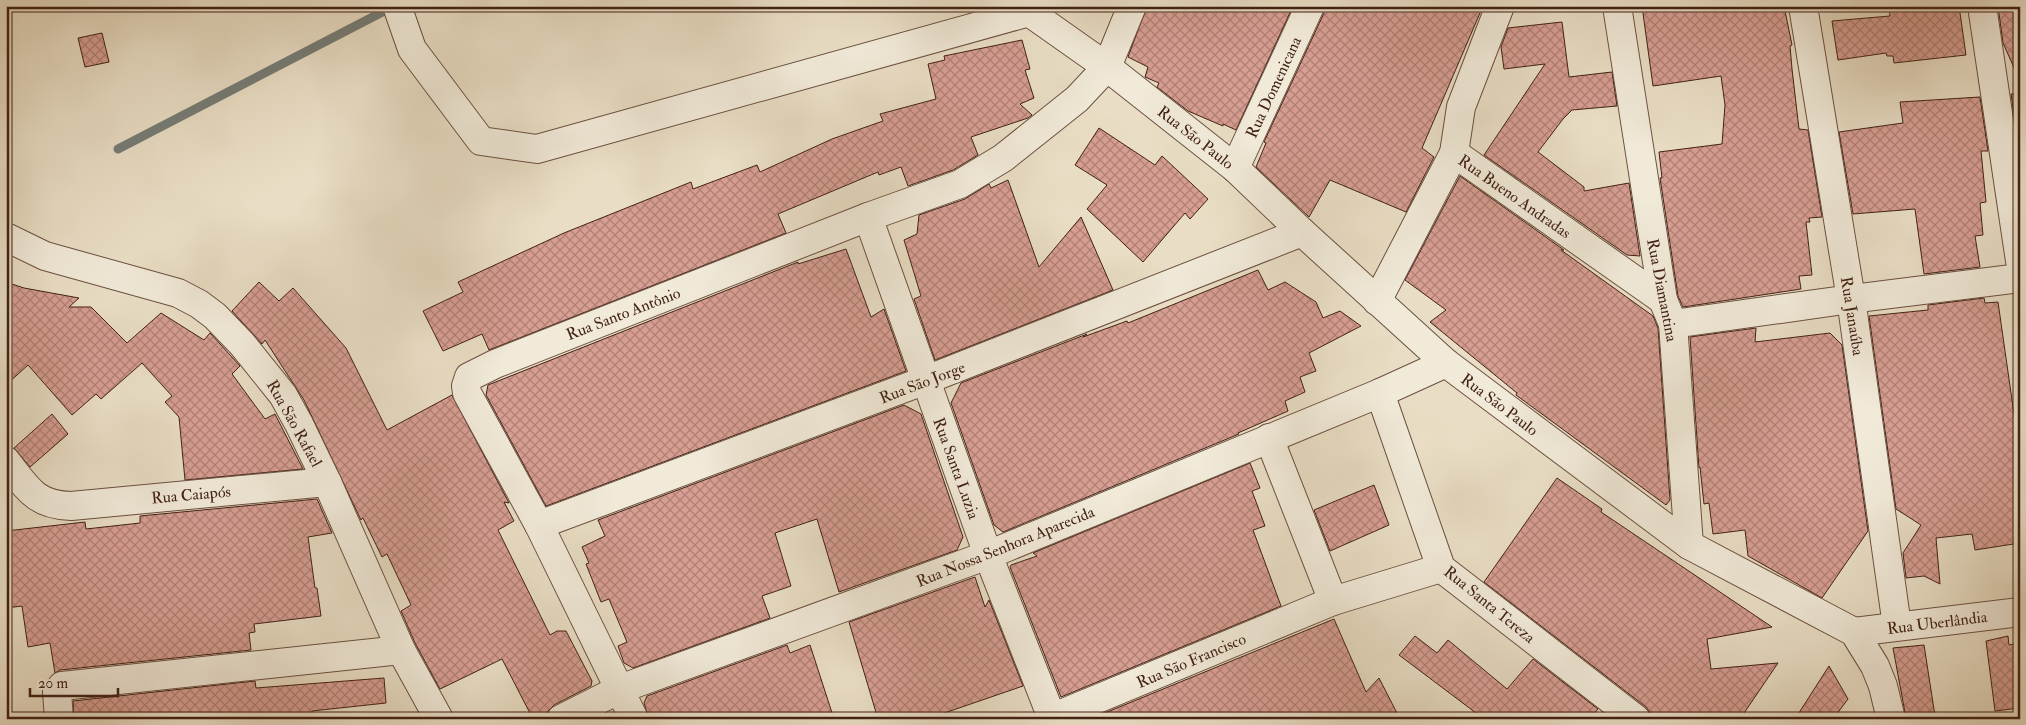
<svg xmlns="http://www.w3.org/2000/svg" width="2026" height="725" font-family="'IM FELL Double Pica',serif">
  <defs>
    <pattern id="building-cross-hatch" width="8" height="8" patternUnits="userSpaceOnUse" patternTransform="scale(1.25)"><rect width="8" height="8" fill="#d79e92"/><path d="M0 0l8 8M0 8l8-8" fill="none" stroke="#b08076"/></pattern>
  </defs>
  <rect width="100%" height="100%" fill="#e9dec5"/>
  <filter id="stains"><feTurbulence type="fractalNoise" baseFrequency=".004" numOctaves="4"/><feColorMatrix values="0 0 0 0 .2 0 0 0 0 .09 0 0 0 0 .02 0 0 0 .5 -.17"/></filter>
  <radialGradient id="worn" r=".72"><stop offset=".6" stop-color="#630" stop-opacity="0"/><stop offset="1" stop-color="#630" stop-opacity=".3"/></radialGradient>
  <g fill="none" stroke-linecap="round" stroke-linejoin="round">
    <polyline stroke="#767d78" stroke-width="9" points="118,149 394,6"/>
  </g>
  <g fill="url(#building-cross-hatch)" stroke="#422115">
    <polygon points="1147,6 1293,6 1236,130 1223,124 1223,126 1188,111 1157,87 1159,83 1145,77 1148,67 1128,57"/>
    <polygon points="1325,6 1483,6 1422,148 1434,157 1406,212 1330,180 1309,217 1256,167 1266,143 1264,142 1324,13"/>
    <polygon points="1642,6 1730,6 1730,10 1764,6 1784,6 1792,45 1790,46 1792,69 1799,129 1808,130 1822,217 1809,218 1810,222 1806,222 1812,275 1799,276 1801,289 1683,307 1678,296 1660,178 1662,178 1659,152 1722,144 1725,105 1721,76 1653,86"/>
    <polygon points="1889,6 1959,6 1966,55 1894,63 1893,56 1887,56 1886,53 1838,60 1832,21 1890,16"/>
    <polygon points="1998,6 2020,6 2020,81 2003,43"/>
    <polygon points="1562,22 1569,77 1612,72 1617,106 1572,110 1563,119 1538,152 1584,187 1584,191 1629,183 1640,256 1627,255 1484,155 1545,64 1504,69 1501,47 1508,28"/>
    <polygon points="102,33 109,62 85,67 78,38"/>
    <polygon points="1022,40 1030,69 1025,70 1034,98 1020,104 1032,115 1028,118 971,137 978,155 953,170 908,186 901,167 879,175 878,172 778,214 786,233 489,350 482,334 443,351 423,311 463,292 458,282 564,233 691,182 693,189 757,165 760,172 832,139 883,121 880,114 936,99 928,64 945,60 944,56"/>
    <polygon points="2011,94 2020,94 2020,148 2019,148"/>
    <polygon points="1980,97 1988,151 1981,151 1986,202 1980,203 1983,235 1975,236 1980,267 1924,274 1915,209 1853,214 1839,132 1903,123 1900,102"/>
    <polygon points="1099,128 1155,165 1162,156 1208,199 1190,219 1185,213 1143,262 1087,209 1107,185 1075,165"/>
    <polygon points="1460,176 1564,250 1561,250 1653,316 1658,328 1670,500 1666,505 1516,395 1517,393 1430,322 1446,310 1405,280"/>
    <polygon points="1008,180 1039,267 1081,217 1113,290 935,360 914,299 921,296 904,240 917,234 919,215 965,199 989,184 991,188"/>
    <polygon points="846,249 871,317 884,309 906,371 546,506 486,395 488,385 798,262 798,264"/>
    <polygon points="1258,270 1268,290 1285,282 1316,302 1323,318 1340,311 1361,326 1309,353 1316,371 1300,377 1305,392 1285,401 1288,411 1238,433 1239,434 1003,532 994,525 951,403 961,383 1087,334 1083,337 1127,321 1128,323"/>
    <polygon points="6,282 24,288 79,298 69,307 91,307 127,343 161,313 204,340 210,333 240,366 232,374 265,419 275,414 303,469 185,480 179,417 165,402 172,396 142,363 101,399 96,394 72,415 28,365 6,385"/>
    <polygon points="259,282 279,301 293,288 346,348 387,430 452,395 509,503 504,502 514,521 498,530 550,635 557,631 566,631 592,681 591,686 554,705 548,711 545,719 533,719 502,659 440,689 415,643 401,611 411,605 387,554 382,557 363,518 361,520 304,400 265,340 262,344 232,311"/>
    <polygon points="1984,298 1985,303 1998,302 2020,456 2020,543 1975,550 1972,534 1936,538 1940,584 1924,576 1906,578 1903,553 1921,525 1896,509 1869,316 1928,310 1928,305"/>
    <polygon points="1756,328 1755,342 1830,333 1842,345 1868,531 1822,598 1748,556 1745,530 1713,534 1709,503 1704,504 1700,467 1699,468 1690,337"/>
    <polygon points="904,405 921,414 963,537 957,550 839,592 817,519 775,533 791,586 762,596 770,618 633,668 624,663 618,646 627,642 609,599 601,602 586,564 589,563 582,547 605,536 598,520"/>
    <polygon points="52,414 68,434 30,467 14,448"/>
    <polygon points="1250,463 1260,488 1252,491 1265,526 1253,530 1281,606 1061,697 1010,567 1011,565 1037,556 1033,553"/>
    <polygon points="1557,478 1602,509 1601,512 1772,627 1707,639 1711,669 1778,663 1740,719 1651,719 1650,713 1646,707 1484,582"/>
    <polygon points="1374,485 1389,525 1330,551 1314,510"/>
    <polygon points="317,499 332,533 308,537 315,588 317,588 321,616 254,624 255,632 249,633 251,650 60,670 55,673 50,643 28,647 22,606 6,608 6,531 85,522 86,529 140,523 140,516"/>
    <polygon points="975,577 985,607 989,600 1023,686 927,719 878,719 849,622"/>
    <polygon points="1334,619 1366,692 1379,678 1400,719 1090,719"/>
    <polygon points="1415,636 1437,653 1448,640 1507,689 1533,659 1598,709 1589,719 1484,719 1399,655"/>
    <polygon points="2008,636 2009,645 2020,643 2020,708 1995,711 1986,641"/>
    <polygon points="787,645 790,653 810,645 834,719 649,719 644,703 647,696"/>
    <polygon points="1924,645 1935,716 1906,718 1893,648"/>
    <polygon points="1829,666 1848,699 1833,719 1795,719"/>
    <polygon points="384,678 386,703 312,711 312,719 74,719 73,701 255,681 256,688"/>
  </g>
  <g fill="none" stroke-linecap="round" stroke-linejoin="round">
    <defs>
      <g id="street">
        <polyline points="397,6 412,49 481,141 537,149 1029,12 1107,67 1235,168 1302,232 1446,363 1689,545 1854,632 1875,666 1883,686 1891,719"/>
        <polyline points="1617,6 1663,300 1673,324 1689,545"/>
        <polyline points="1803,6 1851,299 1897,626"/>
        <polyline points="1982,6 2020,261"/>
        <polyline points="1454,153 1461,107 1500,6"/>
        <polyline points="1235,168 1310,6"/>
        <polyline points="868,217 988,555 1052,718"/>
        <polyline points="6,237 45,256 178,293 199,304 215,316 242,344 283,395 299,424 327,482 401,650 439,719"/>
        <polyline points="1377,301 1454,153 1663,300"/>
        <polyline points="1673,324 1851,299 2020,278"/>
        <polyline points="1380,393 1441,568 1636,719"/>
        <polyline points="1269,438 1333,601"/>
        <path d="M 6,461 C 27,487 34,505 71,506 L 327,482"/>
        <polyline points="539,525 926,380 1302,232"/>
        <polyline points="1854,632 2020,612"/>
        <polyline points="59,719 57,692 62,686 401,650"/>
        <polyline points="561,719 620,689 988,555 1380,393 1446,363"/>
        <polyline points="634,719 539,525 467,393 466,386 469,377 495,364 868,217 960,184 1003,158 1077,99 1107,67 1132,6"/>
        <polyline points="1049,719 1333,601 1441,568"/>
      </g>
    </defs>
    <use href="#street" stroke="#6c5041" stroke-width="30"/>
    <use href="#street" stroke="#f1ead9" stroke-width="28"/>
  </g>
  <g text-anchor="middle" stroke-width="5" stroke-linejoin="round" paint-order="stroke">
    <g font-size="16" fill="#422115" stroke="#f1ead9">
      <text transform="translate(1273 87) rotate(-65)" y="6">Rua Domenicana</text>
      <text transform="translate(1196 137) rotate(38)" y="6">Rua São Paulo</text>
      <text transform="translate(1515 196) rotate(35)" y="6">Rua Bueno Andradas</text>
      <text transform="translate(1663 290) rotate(79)" y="6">Rua Diamantina</text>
      <text transform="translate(623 313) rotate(-21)" y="6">Rua Santo Antônio</text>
      <text transform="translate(1853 316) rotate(81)" y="6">Rua Janaúba</text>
      <text transform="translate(922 382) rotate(-21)" y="6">Rua São Jorge</text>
      <text transform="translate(1500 404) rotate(37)" y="6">Rua São Paulo</text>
      <text transform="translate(295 423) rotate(61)" y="6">Rua São Rafael</text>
      <text transform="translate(957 468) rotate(70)" y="6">Rua Santa Luzia</text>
      <text transform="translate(191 494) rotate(-5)" y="6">Rua Caiapós</text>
      <text transform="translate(1005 546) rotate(-22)" y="6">Rua Nossa Senhora Aparecida</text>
      <text transform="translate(1490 604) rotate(39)" y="6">Rua Santa Tereza</text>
      <text transform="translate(1937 622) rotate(-7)" y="6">Rua Uberlândia</text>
      <text transform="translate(1191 660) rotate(-23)" y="6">Rua São Francisco</text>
    </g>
  </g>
  <rect width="2026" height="725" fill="none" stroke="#e9dec5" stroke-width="25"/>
  <rect x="8" y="8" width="2011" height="710" fill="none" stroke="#422115" stroke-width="2.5"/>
  <rect x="12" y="12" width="2001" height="700" fill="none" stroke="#422115"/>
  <path d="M30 688v8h88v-8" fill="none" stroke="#422115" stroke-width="2.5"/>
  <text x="38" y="688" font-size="15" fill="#422115" stroke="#f1ead9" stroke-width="4" paint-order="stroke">20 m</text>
  <rect width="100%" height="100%" filter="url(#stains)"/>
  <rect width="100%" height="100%" fill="url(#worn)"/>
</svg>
